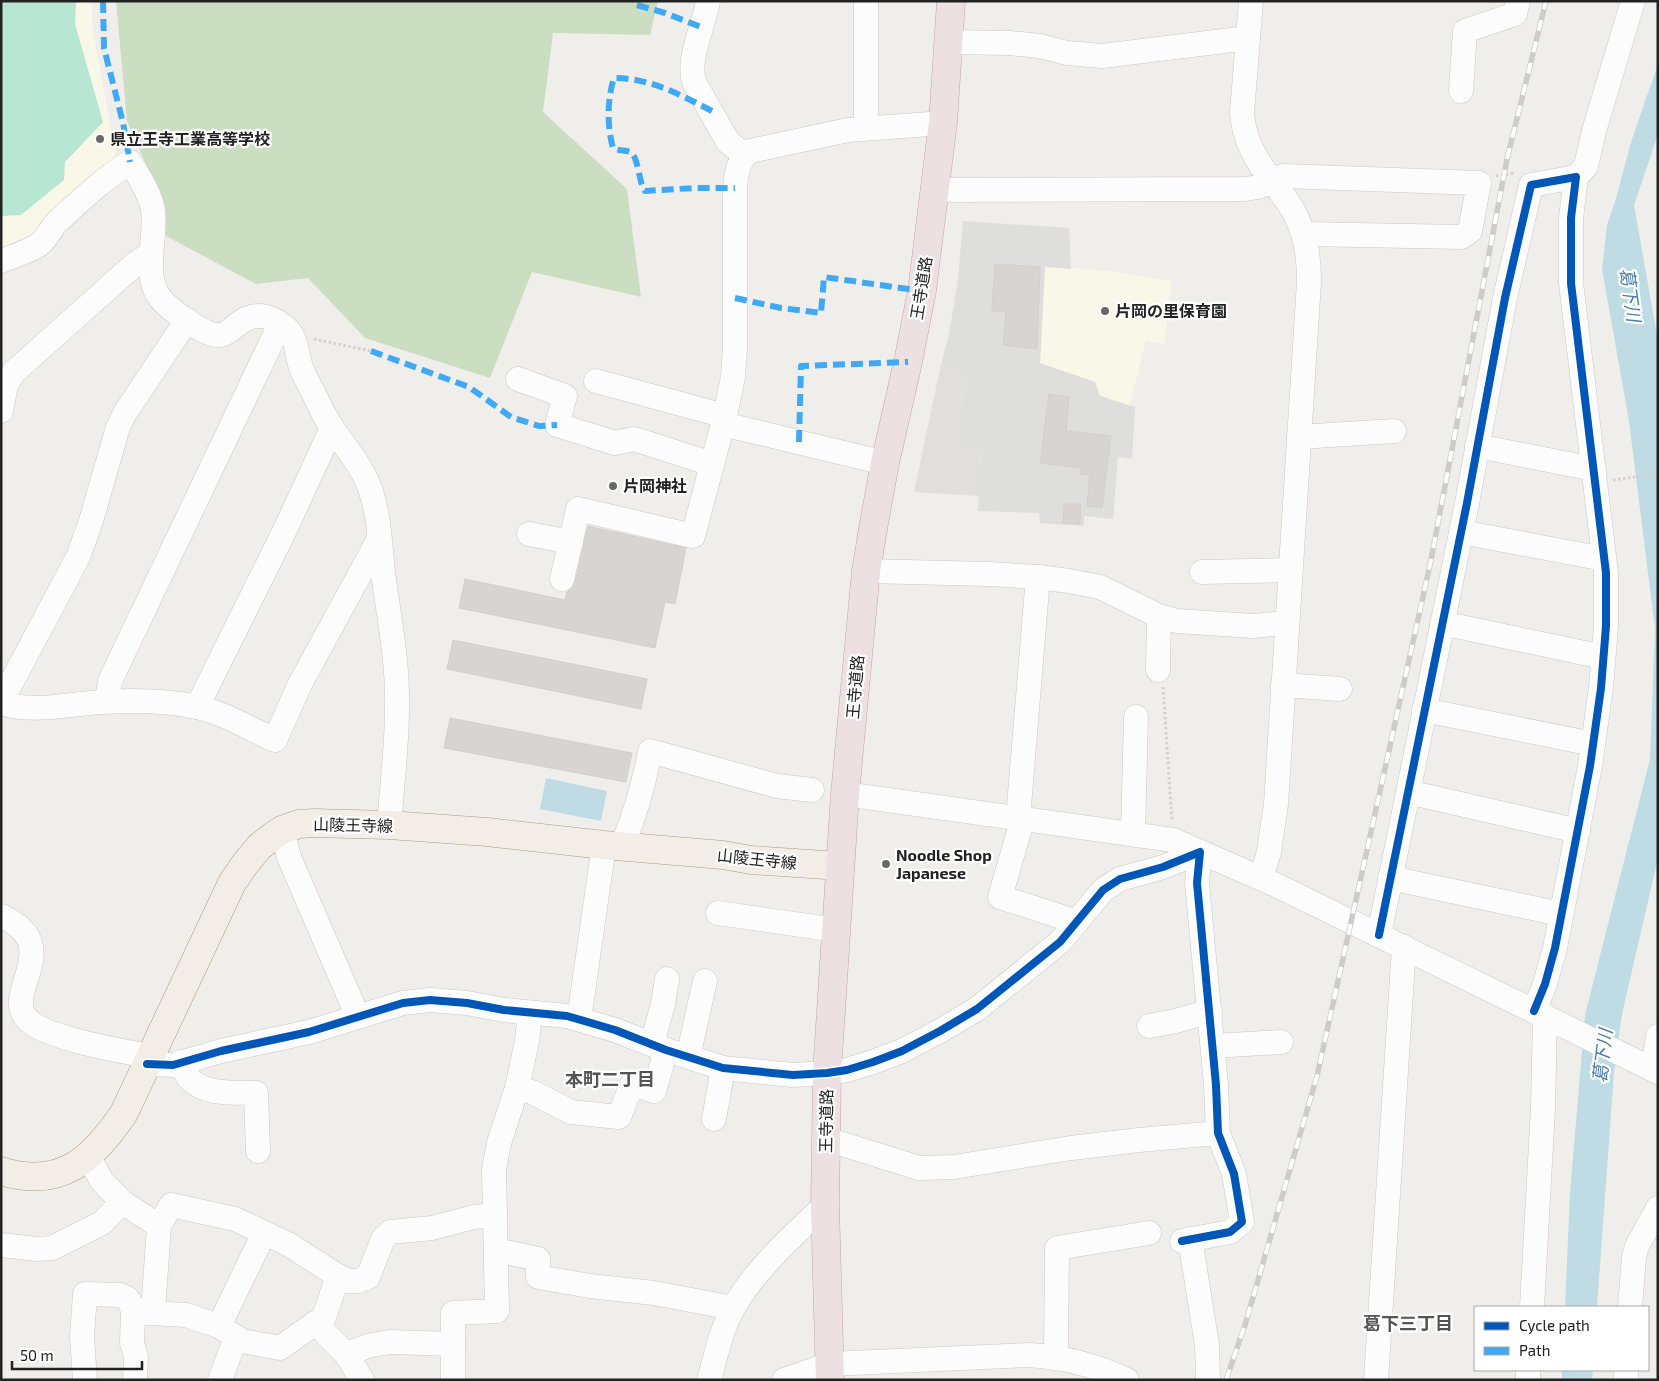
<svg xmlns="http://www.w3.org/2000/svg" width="1659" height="1381" font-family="'Exo 2','Noto Sans JP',sans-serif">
  <rect width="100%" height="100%" fill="#f0eeeb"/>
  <g fill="#f8f7e8">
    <polygon points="76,1 92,1 92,25 116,157 33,235 17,245 1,250 1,216 21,215 65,162 103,122 75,24"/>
    <polygon points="1045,266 1107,271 1171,281 1165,344 1146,341 1129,406 1100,396 1040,364"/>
  </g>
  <polygon fill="#dededc" points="963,221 1069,228 1071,269 1045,267 1040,363 1095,382 1100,396 1135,407 1132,459 1118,457 1113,519 1084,516 1084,526 1040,523 1039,513 978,511 981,447 957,444 966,374 941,364 949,334 958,279"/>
  <polygon fill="#cbdec1" points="116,1 658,1 650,35 553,33 543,112 627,189 641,297 532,272 490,378 365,338 308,278 256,284 166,236 158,192 127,121"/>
  <polygon fill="#b7e6d2" points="1,1 76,1 75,24 103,122 65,162 64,180 21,215 1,216"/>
  <polygon fill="#e0dfde" points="941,364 966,374 957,444 981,447 979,496 914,492"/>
  <g fill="#bfdbe3">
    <polygon points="1658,64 1658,134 1634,205 1658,341 1658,858 1622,1014 1614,1072 1597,1307 1565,1307 1570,1193 1585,1015 1650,759 1655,629 1629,421 1602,269 1607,225 1615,202 1632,139"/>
    <polygon points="546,778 607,791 601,821 540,809"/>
    <polygon points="1562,1370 1593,1370 1592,1380 1562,1380"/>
  </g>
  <g fill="#d7d4d2" stroke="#d3d0cc">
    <polygon points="995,264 1040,267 1037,349 1003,345 1006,312 992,311"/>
    <polygon points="1049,394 1069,397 1066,431 1111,436 1102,508 1087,506 1090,475 1080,474 1081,468 1040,463"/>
    <polygon points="1064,504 1081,504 1080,524 1063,523"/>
    <polygon points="588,526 686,548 675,604 665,602 655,648 459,608 465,579 565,600 567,592 572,588 575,582"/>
    <polygon points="453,640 647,679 641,709 447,669"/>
    <polygon points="450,718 632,753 626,782 444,748"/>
  </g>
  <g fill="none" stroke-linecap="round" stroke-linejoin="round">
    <defs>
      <g id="minor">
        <path d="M 708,1 C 704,26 687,58 694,82 L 728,142 L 745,155"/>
        <path d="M 1251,1 L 1242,113 C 1244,140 1256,161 1273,182 C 1281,193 1289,202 1295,214 C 1306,236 1309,257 1309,282 L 1276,804 L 1269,852 L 1261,878"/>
        <polyline points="947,42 1009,43 1040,46 1067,53 1102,56 1248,38"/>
        <polyline points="1461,91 1465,31 1515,14 1518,1"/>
        <polyline points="866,128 866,1"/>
        <polyline points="933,190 1245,189 1258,187 1283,176 1479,183 1470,231 1462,237 1304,234"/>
        <path d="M 1,261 C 14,256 28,252 40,244 C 47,238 50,230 56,223 C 80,201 103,179 130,162 C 139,177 150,193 153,210 C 157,235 142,276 160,298 C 169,309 206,338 221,335 C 227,334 233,328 238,324 C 254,311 270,315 285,327 C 297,337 296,351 300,364 C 303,375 309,384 314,394 C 319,405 324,416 331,426 C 343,445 358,460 367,481 C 379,509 380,542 383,573 C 389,617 398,662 397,707 C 397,746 392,786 389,825"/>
        <polyline points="518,379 565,396 557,425 615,443 634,439 712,464"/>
        <polyline points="596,381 725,416"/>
        <polyline points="1,411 6,384 14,372 135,264 144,258 151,257"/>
        <polyline points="723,424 885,463"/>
        <polyline points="1299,437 1394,431"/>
        <polyline points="1477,446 1594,469"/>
        <polyline points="1461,532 1604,559"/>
        <polyline points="529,534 571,542"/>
        <polyline points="866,571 989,574 1038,577 1069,581 1100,587 1159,616 1177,621 1253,626 1287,623"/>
        <polyline points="1202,572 1290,570"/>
        <path d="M 562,579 L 578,509 L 693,536 L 725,416 L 733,377 L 735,348 L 735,188 C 736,174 738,160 750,151 L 848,130 L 943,123"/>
        <polyline points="1442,623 1603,657"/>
        <polyline points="1158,670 1159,616"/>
        <polyline points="1283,685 1340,689"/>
        <polyline points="107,701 110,681 280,324"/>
        <polyline points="1,702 78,557 91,521 118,427 125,413 187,320"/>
        <path d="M 1,703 C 34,714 71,703 104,702 C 133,700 169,701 197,707 C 224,713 250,729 275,740 L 300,684 L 379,539"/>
        <polyline points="197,707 283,534 332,428"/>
        <polyline points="1424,710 1593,744"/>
        <polyline points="1408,792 1578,831"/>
        <polyline points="845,794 1173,840 1276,885 1658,1072"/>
        <polyline points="1018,818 1038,577"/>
        <polyline points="1023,818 1000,897 1077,922"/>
        <polyline points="282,830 289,857 358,1017"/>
        <polyline points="1133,833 1136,717"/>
        <path d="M 622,846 C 635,815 644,785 650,751 L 777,786 L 812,790"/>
        <polyline points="1390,878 1561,914"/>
        <polyline points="718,913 836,930"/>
        <path d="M 1,916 C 68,946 0,993 28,1020 C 46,1038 124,1052 151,1056"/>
        <polyline points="1379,935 1467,503 1505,298 1531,185 1576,177"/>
        <polyline points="1534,1011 1545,984 1555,948 1590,766 1601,688 1606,626 1606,573 1571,283 1571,218 1576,177 1586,166 1594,131 1633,1"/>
        <polyline points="579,1019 604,845"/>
        <polyline points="1149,1026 1176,1021 1210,1011"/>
        <polyline points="652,1044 663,1004 667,979"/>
        <polyline points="1213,1046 1281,1042"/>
        <polyline points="688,1057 705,981"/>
        <path d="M 181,1062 C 183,1067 185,1073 188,1077 C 204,1096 233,1092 256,1093 L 258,1151"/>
        <polyline points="147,1064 173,1065 221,1051 309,1032 403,1003 430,1000 467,1003 504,1010 567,1016 615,1030 666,1050 723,1068 793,1075 827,1073 847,1070 873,1062 902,1051 940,1031 977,1009 1060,942 1103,890 1120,879 1163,867 1200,852 1197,883 1216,1085 1218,1133 1234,1174 1242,1222 1230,1232 1182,1241"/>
        <polyline points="1653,1069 1658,1036"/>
        <polyline points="517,1088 532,1092 571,1112 619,1117 632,1084 654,1091 666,1050"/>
        <polyline points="714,1119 723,1068"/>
        <polyline points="826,1139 919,1168 954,1167 1071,1148 1139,1140 1218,1133"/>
        <polyline points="89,1158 102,1181 122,1202 159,1226"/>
        <polyline points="1190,1239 1207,1345 1208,1380"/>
        <polyline points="1,1245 36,1249 52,1248 102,1223 122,1202"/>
        <polyline points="496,1250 538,1259 538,1277 590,1286 654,1293 733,1308"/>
        <polyline points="1532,1307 1543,1108 1545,1016"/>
        <polyline points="1630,1307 1634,1257 1637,1246 1658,1208"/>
        <polyline points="133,1312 186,1315 219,1326 242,1341 280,1348 324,1317 338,1276"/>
        <polyline points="153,1312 159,1226 171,1205 235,1219 288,1244 338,1276 348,1281 358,1281 368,1277 383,1239 390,1232 432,1228 474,1217 495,1215"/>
        <polyline points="315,1323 346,1354 362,1380"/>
        <polyline points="219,1326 264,1233"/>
        <polyline points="346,1354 371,1345 390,1342 453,1344"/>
        <polyline points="1056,1356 1057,1248 1149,1233"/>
        <polyline points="85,1380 82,1337 85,1294 120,1295 127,1298 131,1304 133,1312 132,1343 136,1357 135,1380"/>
        <polyline points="220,1380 236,1337"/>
        <polyline points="453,1380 453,1313 497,1311 494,1169 499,1143 517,1088 527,1041 530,1013"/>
        <path d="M 709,1380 C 716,1356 721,1329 734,1307 C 755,1269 794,1235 825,1205"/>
        <path d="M 784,1380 L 830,1364 L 1029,1355 C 1064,1357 1095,1365 1127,1380"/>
        <polyline points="1376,1380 1404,947"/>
        <polyline points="1528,1380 1528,1370"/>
        <polyline points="1626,1380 1626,1370"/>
      </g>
      <path id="major" d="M 1,1171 C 61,1190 93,1159 124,1113 L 232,883 L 245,864 L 259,847 L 273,836 L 282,830 L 299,824 L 314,823 L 389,825 L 487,832 L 604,845 L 723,855 L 751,860 L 840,866"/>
      <polyline id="highway" points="830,1380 825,1205 827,1073 845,794 866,571 874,523 885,463 908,362 922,291 943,123 951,1"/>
    </defs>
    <use href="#minor" stroke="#c9c8c7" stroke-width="25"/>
    <use href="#major" stroke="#a79c86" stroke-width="29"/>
    <use href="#highway" stroke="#c5a2ac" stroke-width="29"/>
    <g stroke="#dccecd" stroke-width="3" stroke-dasharray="2.5 2.5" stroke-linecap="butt">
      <polyline points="1496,176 1515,173"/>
      <polyline points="314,339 371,351"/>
      <polyline points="1613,480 1658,474"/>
      <polyline points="1163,687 1172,821"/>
    </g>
    <use href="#minor" stroke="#fdfcfc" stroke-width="24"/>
    <use href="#major" stroke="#f3ede7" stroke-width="28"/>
    <use href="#highway" stroke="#ece0e2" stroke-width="28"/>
    <defs>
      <polyline id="rail" points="1226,1380 1245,1325 1317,1076 1430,565 1507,159 1546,1"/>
    </defs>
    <use href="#rail" stroke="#ccc" stroke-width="5.5"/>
    <use href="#rail" stroke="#fff" stroke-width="4" stroke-dasharray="11" stroke-linecap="butt"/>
    <g stroke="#3fa9f5" stroke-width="6" stroke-dasharray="12 6" stroke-linecap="butt">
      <polyline points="103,1 104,48 123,123 130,162"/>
      <polyline points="637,5 665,13 701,27"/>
      <path d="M 712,111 C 681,95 650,78 614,78 C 607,99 607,127 613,148 C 619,151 625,150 630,152 C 639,157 638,181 645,191 L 694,188 L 735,188"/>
      <polyline points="735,298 781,308 821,313 824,277 922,291"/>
      <polyline points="371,351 469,387 511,417 539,426 557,425"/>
      <polyline points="799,442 801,366 908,362"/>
    </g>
    <defs>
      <g id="cycleway">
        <polyline points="1379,935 1467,503 1505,298 1531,185 1576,177 1571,218 1571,283 1606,573 1606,626 1601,688 1590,766 1555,948 1545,984 1534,1011"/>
        <polyline points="147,1064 173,1065 221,1051 309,1032 403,1003 430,1000 467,1003 504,1010 567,1016 615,1030 666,1050 723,1068 793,1075 827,1073 847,1070 873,1062 902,1051 940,1031 977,1009 1060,942 1103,890 1120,879 1163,867 1200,852 1197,883 1216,1085 1218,1133 1234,1174 1242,1222 1230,1232 1182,1241"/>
      </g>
    </defs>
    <use href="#cycleway" stroke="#fff" stroke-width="11"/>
    <use href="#cycleway" stroke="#0057b8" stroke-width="8"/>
  </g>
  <g fill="#6a6968" stroke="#fff" stroke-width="2">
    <circle cx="100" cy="139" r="5"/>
    <circle cx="1105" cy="311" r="5"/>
    <circle cx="613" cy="486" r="5"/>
    <circle cx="886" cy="864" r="5"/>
  </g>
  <g text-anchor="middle" stroke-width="4.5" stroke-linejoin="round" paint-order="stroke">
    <g font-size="16" font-weight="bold" fill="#222" stroke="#fff" text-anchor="start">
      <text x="110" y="145">県立王寺工業高等学校</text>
      <text x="1115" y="317">片岡の里保育園</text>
      <text x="623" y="492">片岡神社</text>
      <text x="896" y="861">Noodle Shop<tspan x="896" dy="18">Japanese</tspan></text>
    </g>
    <g font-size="16" fill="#222" stroke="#fff">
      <text transform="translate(921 288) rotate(-81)" y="6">王寺道路</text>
      <text transform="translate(855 687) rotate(-85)" y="6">王寺道路</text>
      <text transform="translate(353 825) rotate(1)" y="6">山陵王寺線</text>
      <text transform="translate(757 859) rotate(6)" y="6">山陵王寺線</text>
      <text transform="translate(826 1121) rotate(-89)" y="6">王寺道路</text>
    </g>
    <g font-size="18" font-style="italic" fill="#4a7aab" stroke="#fff">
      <text transform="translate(1630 295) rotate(82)" y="6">葛下川</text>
      <text transform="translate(1603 1056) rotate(-83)" y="6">葛下川</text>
    </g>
    <g font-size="18" font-weight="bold" fill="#555" stroke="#fff">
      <text x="610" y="1086">本町二丁目</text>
      <text x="1408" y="1330">葛下三丁目</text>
    </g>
  </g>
  <rect width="1659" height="1381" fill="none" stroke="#222222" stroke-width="5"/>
  <rect x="1474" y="1306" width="175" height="65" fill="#ffffff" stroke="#a7a7a7"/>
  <rect x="1484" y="1322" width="25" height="8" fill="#0057b8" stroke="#a7a7a7"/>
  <text x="1519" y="1331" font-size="15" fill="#222222">Cycle path</text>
  <rect x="1484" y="1347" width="25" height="8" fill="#3fa9f5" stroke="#a7a7a7"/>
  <text x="1519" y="1356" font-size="15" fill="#222222">Path</text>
  <path d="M12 1361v8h130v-8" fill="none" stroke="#222222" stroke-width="2.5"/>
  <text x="20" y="1361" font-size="15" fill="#222222" stroke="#ffffff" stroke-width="4" paint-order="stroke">50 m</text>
</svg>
